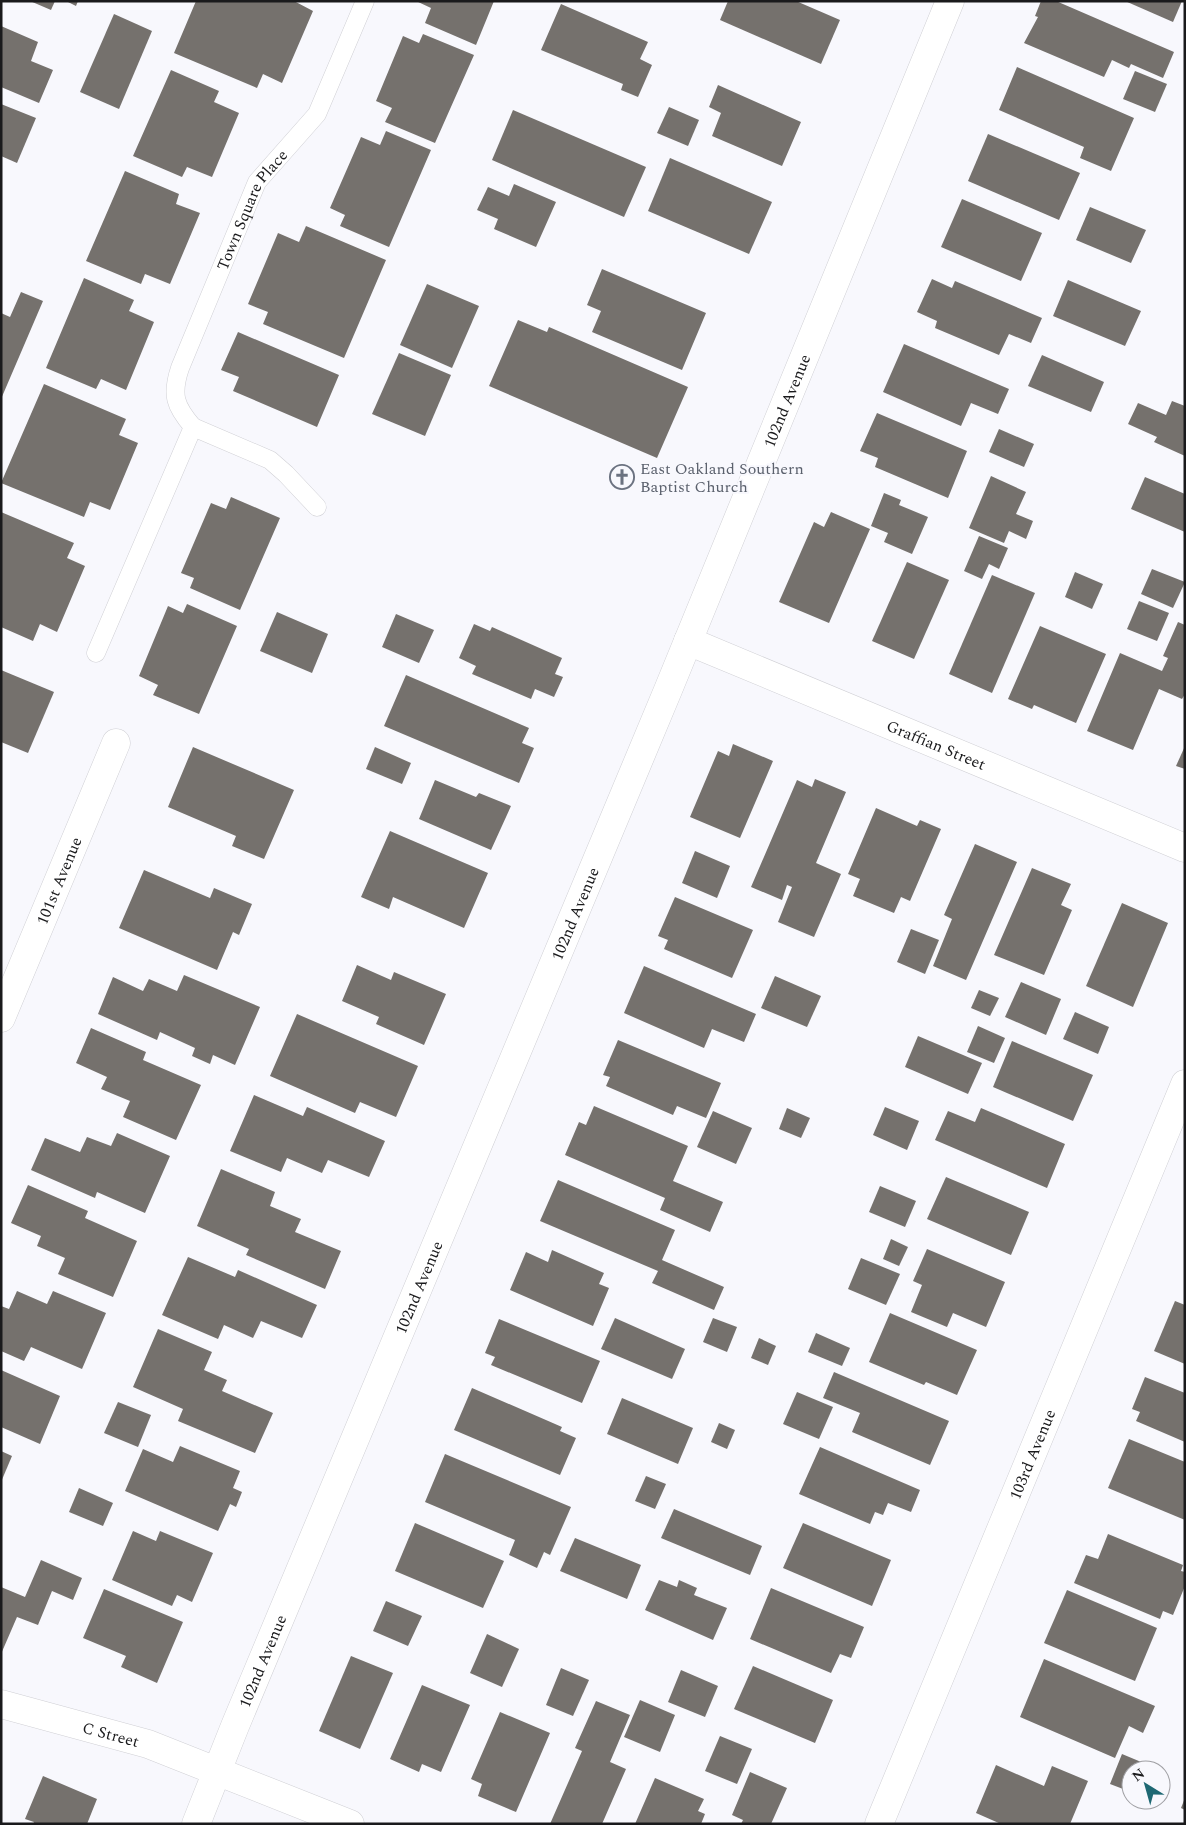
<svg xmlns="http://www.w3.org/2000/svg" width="1186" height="1825" font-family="Spectral,serif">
  <rect width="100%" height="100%" fill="#f8f8fd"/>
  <g fill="#75716d">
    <polygon points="30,1 55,1 51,10"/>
    <polygon points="66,1 78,1 76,6"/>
    <polygon points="196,1 294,1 313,11 282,83 263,74 257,88 174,53"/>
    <polygon points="416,1 494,1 476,45 425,23 431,8"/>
    <polygon points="728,1 796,1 840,20 821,64 720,20"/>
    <polygon points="1041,1 1056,1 1174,52 1163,78 1131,64 1129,68 1112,60 1104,77 1024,43 1038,17 1035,16"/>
    <polygon points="1125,1 1182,1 1173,22"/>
    <polygon points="561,4 648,42 640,59 652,65 638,97 621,90 623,84 541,50"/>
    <polygon points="114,14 152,31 119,109 80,92"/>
    <polygon points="1,26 38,42 31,61 53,70 39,103 1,87"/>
    <polygon points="423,34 474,55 435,143 385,122 392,108 376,101 403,36 419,43"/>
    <polygon points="1017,67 1134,118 1111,171 1080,158 1084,147 999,110"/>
    <polygon points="171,70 219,91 214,102 239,113 212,177 187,167 182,177 133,156"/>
    <polygon points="1135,71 1167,84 1155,112 1123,99"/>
    <polygon points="718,85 801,122 782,166 712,136 721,113 709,107"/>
    <polygon points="1,104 36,118 17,163 1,156"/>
    <polygon points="669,107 699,120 688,146 657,133"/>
    <polygon points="513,110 646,167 624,217 492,160"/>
    <polygon points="386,131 431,150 389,247 340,226 345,215 330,208 361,137 380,145"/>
    <polygon points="988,134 1080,173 1059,220 968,181"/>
    <polygon points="670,158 772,202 749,254 648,211"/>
    <polygon points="125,171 179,194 176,204 200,213 170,284 145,274 141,284 86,261"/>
    <polygon points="514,184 556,202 536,247 494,229 498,219 477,210 488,187 509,196"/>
    <polygon points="962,199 1042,233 1021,281 941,247"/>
    <polygon points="1090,207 1146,230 1131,263 1076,240"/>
    <polygon points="306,226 386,260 344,358 263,324 268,312 248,304 278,233 299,242"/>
    <polygon points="602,269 706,313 682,370 592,332 601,311 587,305"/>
    <polygon points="84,278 134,300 129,311 154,322 126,390 101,379 96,389 46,368"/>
    <polygon points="932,279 952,288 955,281 1042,318 1031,343 1009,334 999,355 935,328 937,321 917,312"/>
    <polygon points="1068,280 1141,311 1125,346 1053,316"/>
    <polygon points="427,284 479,306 452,368 400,345"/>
    <polygon points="21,292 43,301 1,399 1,313 10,317"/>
    <polygon points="518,320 547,332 549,327 688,387 657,458 489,386"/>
    <polygon points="238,332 339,375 317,427 233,391 239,377 221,370"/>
    <polygon points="904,344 1009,389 998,414 971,403 961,426 883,392"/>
    <polygon points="399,353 451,375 425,436 372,414"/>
    <polygon points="1042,355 1104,382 1091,412 1028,386"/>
    <polygon points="44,384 126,419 119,435 138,443 110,510 90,502 84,517 1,483"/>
    <polygon points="1172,401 1185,406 1185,456 1154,442 1157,437 1128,424 1138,403 1166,415"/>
    <polygon points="877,413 967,451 948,498 875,467 878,458 860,451"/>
    <polygon points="999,429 1034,444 1024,467 989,452"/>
    <polygon points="991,476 1026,492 1016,514 1033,521 1026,539 1009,531 1004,543 969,528"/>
    <polygon points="1145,477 1185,494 1185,532 1131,509"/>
    <polygon points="884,493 901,500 899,505 928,517 912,554 884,542 888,533 871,526"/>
    <polygon points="231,497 280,518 240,610 190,588 194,578 181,573 211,503 226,509"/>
    <polygon points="1,512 74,543 67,558 85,566 57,632 40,624 33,641 1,627"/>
    <polygon points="831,512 870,529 829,623 779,602 814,522 824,527"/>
    <polygon points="979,536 1008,548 999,569 989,564 982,579 964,571"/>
    <polygon points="907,562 949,580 914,659 872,641"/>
    <polygon points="1152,569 1185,582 1173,608 1141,594"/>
    <polygon points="1075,572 1103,584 1092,609 1065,597"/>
    <polygon points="992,575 1035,593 992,693 949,674"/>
    <polygon points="1139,601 1169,613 1157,641 1127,629"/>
    <polygon points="187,604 237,626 199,714 153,695 158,685 139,676 168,606 183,613"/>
    <polygon points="277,612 328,634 312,673 260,651"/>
    <polygon points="396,614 434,630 419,663 382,647"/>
    <polygon points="1178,622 1185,625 1185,694 1182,699 1159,689 1133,750 1087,731 1120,653 1162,671 1168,658 1163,656"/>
    <polygon points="474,624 490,631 492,627 562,658 555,674 563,677 554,697 535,689 531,699 472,674 476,666 459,658"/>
    <polygon points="1040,626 1106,654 1076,723 1034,705 1032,709 1008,699"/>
    <polygon points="1,670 54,692 28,753 1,742"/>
    <polygon points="406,675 529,728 522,743 534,748 519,783 384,726"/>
    <polygon points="733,744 773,761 740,838 690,817 718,751 729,756"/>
    <polygon points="1185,746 1185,769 1176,766"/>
    <polygon points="193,747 294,790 264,859 232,846 236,836 168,807"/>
    <polygon points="375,747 411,763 402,784 366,769"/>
    <polygon points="815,779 846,792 816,863 841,874 814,937 778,922 792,887 787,885 782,900 751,887 797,780 812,787"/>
    <polygon points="435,780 476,797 479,793 511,806 491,850 419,819"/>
    <polygon points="876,808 917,826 920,820 941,829 910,901 901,897 894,913 853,896 860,879 848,874"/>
    <polygon points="390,831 488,873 464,928 393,897 389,909 361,897"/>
    <polygon points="975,844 1017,862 966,980 933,966 952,919 944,915"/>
    <polygon points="695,851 730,866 717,898 682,883"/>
    <polygon points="1032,868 1071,884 1061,905 1072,910 1044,975 994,955"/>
    <polygon points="144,870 210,898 214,888 252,904 239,935 233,932 217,970 119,928"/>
    <polygon points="675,897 753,930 732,978 664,949 668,940 658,936"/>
    <polygon points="1122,903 1168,923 1133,1007 1086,986"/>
    <polygon points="911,929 939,940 925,974 897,962"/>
    <polygon points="357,965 391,980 394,972 446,994 424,1045 376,1024 379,1017 342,1001"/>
    <polygon points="644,966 756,1014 744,1042 712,1029 704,1048 624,1013"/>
    <polygon points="184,975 260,1007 235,1065 213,1055 210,1064 192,1056 195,1048 160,1032 157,1040 98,1014 113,977 143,991 149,979 177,991"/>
    <polygon points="775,976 821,996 807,1027 761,1008"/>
    <polygon points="1021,982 1061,999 1046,1035 1005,1017"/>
    <polygon points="979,990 999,998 990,1016 971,1008"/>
    <polygon points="1075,1012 1109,1027 1098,1054 1063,1039"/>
    <polygon points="297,1014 418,1066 396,1117 360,1102 355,1113 270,1076"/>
    <polygon points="978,1026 1005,1038 994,1063 967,1052"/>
    <polygon points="91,1028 146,1052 143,1060 201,1085 176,1140 123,1117 130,1101 101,1089 107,1077 76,1063"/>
    <polygon points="918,1036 982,1063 968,1094 905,1067"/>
    <polygon points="618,1040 721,1083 706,1118 677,1106 673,1115 606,1086 610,1077 603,1075"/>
    <polygon points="1012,1041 1093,1075 1073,1121 993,1087"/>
    <polygon points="254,1095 303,1116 307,1107 385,1141 369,1177 328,1160 322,1173 287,1158 281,1172 230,1151"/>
    <polygon points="594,1106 688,1146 673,1181 723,1202 710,1232 660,1210 665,1198 565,1155 579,1122 586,1125"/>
    <polygon points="885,1107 919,1121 907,1150 873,1135"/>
    <polygon points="787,1108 810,1118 801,1138 779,1129"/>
    <polygon points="981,1108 1065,1144 1047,1188 935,1140 948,1111 975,1122"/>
    <polygon points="713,1111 752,1128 736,1164 697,1147"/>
    <polygon points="117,1133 170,1156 145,1213 97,1192 95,1198 31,1170 45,1138 80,1152 87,1137 111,1146"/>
    <polygon points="221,1169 275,1192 270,1206 301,1219 295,1232 341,1251 325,1289 246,1255 249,1249 197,1226"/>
    <polygon points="946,1177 1029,1212 1011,1255 927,1219"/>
    <polygon points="558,1180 675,1230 662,1260 724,1287 714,1310 652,1283 658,1271 540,1221"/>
    <polygon points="28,1185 88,1211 85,1218 137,1241 113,1297 58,1274 65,1258 37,1246 41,1236 11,1223"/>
    <polygon points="880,1186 916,1201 905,1227 869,1212"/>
    <polygon points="891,1239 908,1247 899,1266 883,1259"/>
    <polygon points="927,1249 1005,1282 986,1327 953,1313 947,1327 911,1312 922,1285 913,1281"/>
    <polygon points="552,1250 604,1273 599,1284 609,1288 593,1326 510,1290 526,1252 548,1262"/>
    <polygon points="188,1257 235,1277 238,1270 317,1305 302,1338 261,1321 253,1338 224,1325 218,1339 162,1315"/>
    <polygon points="861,1258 900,1274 886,1305 848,1289"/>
    <polygon points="17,1291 47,1304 53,1291 106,1313 82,1369 31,1347 24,1361 1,1351 1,1306 9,1309"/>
    <polygon points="1175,1301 1185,1305 1185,1364 1154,1351"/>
    <polygon points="890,1313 977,1350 957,1395 926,1382 924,1385 869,1362"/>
    <polygon points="615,1318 685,1349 672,1379 601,1349"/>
    <polygon points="713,1318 737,1327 727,1352 703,1342"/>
    <polygon points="499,1319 600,1361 582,1403 491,1365 495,1357 485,1353"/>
    <polygon points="158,1329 212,1352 204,1370 227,1380 222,1391 273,1413 255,1453 178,1421 183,1409 133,1387"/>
    <polygon points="816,1333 850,1348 842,1366 808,1352"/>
    <polygon points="759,1338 776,1346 768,1365 751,1358"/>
    <polygon points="1,1370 60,1396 40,1444 1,1427"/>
    <polygon points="834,1372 949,1421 930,1465 852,1432 860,1413 823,1398"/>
    <polygon points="1145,1377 1185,1393 1185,1442 1136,1421 1140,1412 1132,1409"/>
    <polygon points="472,1388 562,1427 560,1431 576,1438 560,1475 454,1430"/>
    <polygon points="797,1392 833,1407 819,1439 783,1424"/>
    <polygon points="622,1398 693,1428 678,1464 607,1434"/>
    <polygon points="118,1402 151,1415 138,1447 104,1433"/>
    <polygon points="719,1423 735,1430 727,1449 711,1442"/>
    <polygon points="1129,1439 1185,1462 1185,1520 1108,1488"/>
    <polygon points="180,1446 240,1471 233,1488 242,1492 236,1507 230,1504 218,1531 125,1491 143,1449 173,1462"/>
    <polygon points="820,1447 920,1490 911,1512 888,1503 883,1515 875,1512 870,1524 799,1494"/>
    <polygon points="1,1451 12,1456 1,1482"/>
    <polygon points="445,1454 571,1507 550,1555 544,1552 537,1568 509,1555 515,1540 425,1502"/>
    <polygon points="646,1476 666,1484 655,1509 635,1501"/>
    <polygon points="79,1488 113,1503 103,1526 69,1512"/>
    <polygon points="674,1509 762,1546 750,1575 661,1538"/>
    <polygon points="415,1523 504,1561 483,1608 395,1571"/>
    <polygon points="803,1523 891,1560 872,1606 783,1568"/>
    <polygon points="133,1531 156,1541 160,1531 213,1553 192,1602 177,1595 172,1606 112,1580"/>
    <polygon points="1108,1534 1183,1565 1181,1571 1185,1572 1185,1586 1173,1615 1163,1611 1160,1619 1074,1583 1086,1555 1098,1559"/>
    <polygon points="575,1538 641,1565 627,1599 560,1571"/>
    <polygon points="41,1560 82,1578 73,1600 52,1591 38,1625 17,1617 1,1654 1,1587 25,1597"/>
    <polygon points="659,1580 677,1587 679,1580 697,1588 694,1595 727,1608 713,1640 645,1610"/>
    <polygon points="771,1588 864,1627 851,1658 840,1654 831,1673 750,1639"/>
    <polygon points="104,1589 183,1622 157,1683 121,1667 126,1656 83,1638"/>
    <polygon points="1067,1590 1157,1628 1135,1681 1044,1643"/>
    <polygon points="386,1601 422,1616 408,1646 373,1631"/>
    <polygon points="487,1634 519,1649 502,1687 470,1673"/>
    <polygon points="351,1656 393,1673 360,1749 319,1731"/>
    <polygon points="1044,1659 1155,1706 1143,1733 1129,1726 1115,1758 1020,1717"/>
    <polygon points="753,1666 833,1700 815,1743 734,1709"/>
    <polygon points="561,1668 589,1680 573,1716 546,1705"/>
    <polygon points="681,1670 718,1686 705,1717 668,1702"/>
    <polygon points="422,1685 470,1705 441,1772 422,1764 419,1772 390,1759"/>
    <polygon points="640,1700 675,1715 660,1752 624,1737"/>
    <polygon points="596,1701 630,1715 610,1762 626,1769 602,1824 550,1824 582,1751 575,1748"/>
    <polygon points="500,1712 550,1733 516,1812 478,1796 482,1784 471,1779"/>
    <polygon points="720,1736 752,1749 737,1784 705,1771"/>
    <polygon points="1122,1754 1158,1769 1157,1770 1131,1770 1131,1792 1110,1784"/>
    <polygon points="996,1765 1044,1786 1052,1766 1088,1781 1070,1824 1001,1824 976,1813"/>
    <polygon points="750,1772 787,1788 771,1824 741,1824 743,1820 732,1815"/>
    <polygon points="43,1776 97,1799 87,1824 33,1824 34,1822 25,1819"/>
    <polygon points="655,1778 704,1799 698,1811 705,1814 701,1824 635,1824"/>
    <polygon points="1185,1798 1185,1810 1181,1808"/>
  </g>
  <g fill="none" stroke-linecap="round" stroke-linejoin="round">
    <defs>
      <g id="lane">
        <polyline points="193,427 270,460 286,474 317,507"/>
        <path id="s1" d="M 96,653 L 193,427 C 175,406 171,395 180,368 L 257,182 L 317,114 L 365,1"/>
      </g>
      <g id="street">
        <path id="s2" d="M 688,641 L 1185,848"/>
        <path id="s3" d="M 1,1018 L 116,743"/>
        <path id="s4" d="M 1,1704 L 148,1744 L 350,1824"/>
        <path id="s5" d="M 196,1824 L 235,1726 L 668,690 L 950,1"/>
        <path id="s6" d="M 879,1824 L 1185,1084"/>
      </g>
    </defs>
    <use href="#lane" stroke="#d0d0d5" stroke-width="19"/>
    <use href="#street" stroke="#d0d0d5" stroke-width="29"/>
    <use href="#lane" stroke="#fff" stroke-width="18"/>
    <use href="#street" stroke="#fff" stroke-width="28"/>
  </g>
  <defs>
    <symbol id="church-ring" viewBox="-11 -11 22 22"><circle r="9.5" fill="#f8f8fd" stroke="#6b7280" stroke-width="1.5"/><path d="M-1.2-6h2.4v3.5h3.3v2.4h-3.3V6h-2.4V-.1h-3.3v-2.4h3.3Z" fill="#6b7280"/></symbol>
  </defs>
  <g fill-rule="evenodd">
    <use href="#church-ring" x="608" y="463" width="28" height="28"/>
  </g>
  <g text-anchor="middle" stroke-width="4" stroke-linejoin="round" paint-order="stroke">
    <g font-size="16" fill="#1a1a1c" stroke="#f8f8fd">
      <text dy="6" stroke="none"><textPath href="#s1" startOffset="485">Town Square Place</textPath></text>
      <text dy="6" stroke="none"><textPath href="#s5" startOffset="1541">102nd Avenue</textPath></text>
      <text dy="6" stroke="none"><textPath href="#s2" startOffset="269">Graffian Street</textPath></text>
      <text dy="6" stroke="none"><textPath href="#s3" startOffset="149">101st Avenue</textPath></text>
      <text dy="6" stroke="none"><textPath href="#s5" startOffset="986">102nd Avenue</textPath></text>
      <text dy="6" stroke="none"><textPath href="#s5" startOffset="581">102nd Avenue</textPath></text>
      <text dy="6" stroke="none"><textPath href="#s6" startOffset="400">103rd Avenue</textPath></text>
      <text dy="6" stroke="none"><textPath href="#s5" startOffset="176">102nd Avenue</textPath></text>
      <text dy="6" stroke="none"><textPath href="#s4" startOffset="114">C Street</textPath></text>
    </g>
    <g font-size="16" fill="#5b616d" stroke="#f8f8fd" text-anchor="start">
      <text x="640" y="474">East Oakland Southern<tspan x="640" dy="18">Baptist Church</tspan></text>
    </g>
  </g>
  <rect width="1186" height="1825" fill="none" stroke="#1a1a1c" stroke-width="5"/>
  <g transform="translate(1146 1785) rotate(323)"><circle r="24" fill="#f8f8fd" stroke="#9f9fa3"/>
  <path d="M0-4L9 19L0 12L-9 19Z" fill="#1e6873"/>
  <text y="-8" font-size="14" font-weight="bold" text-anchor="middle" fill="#1a1a1c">N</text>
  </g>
</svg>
